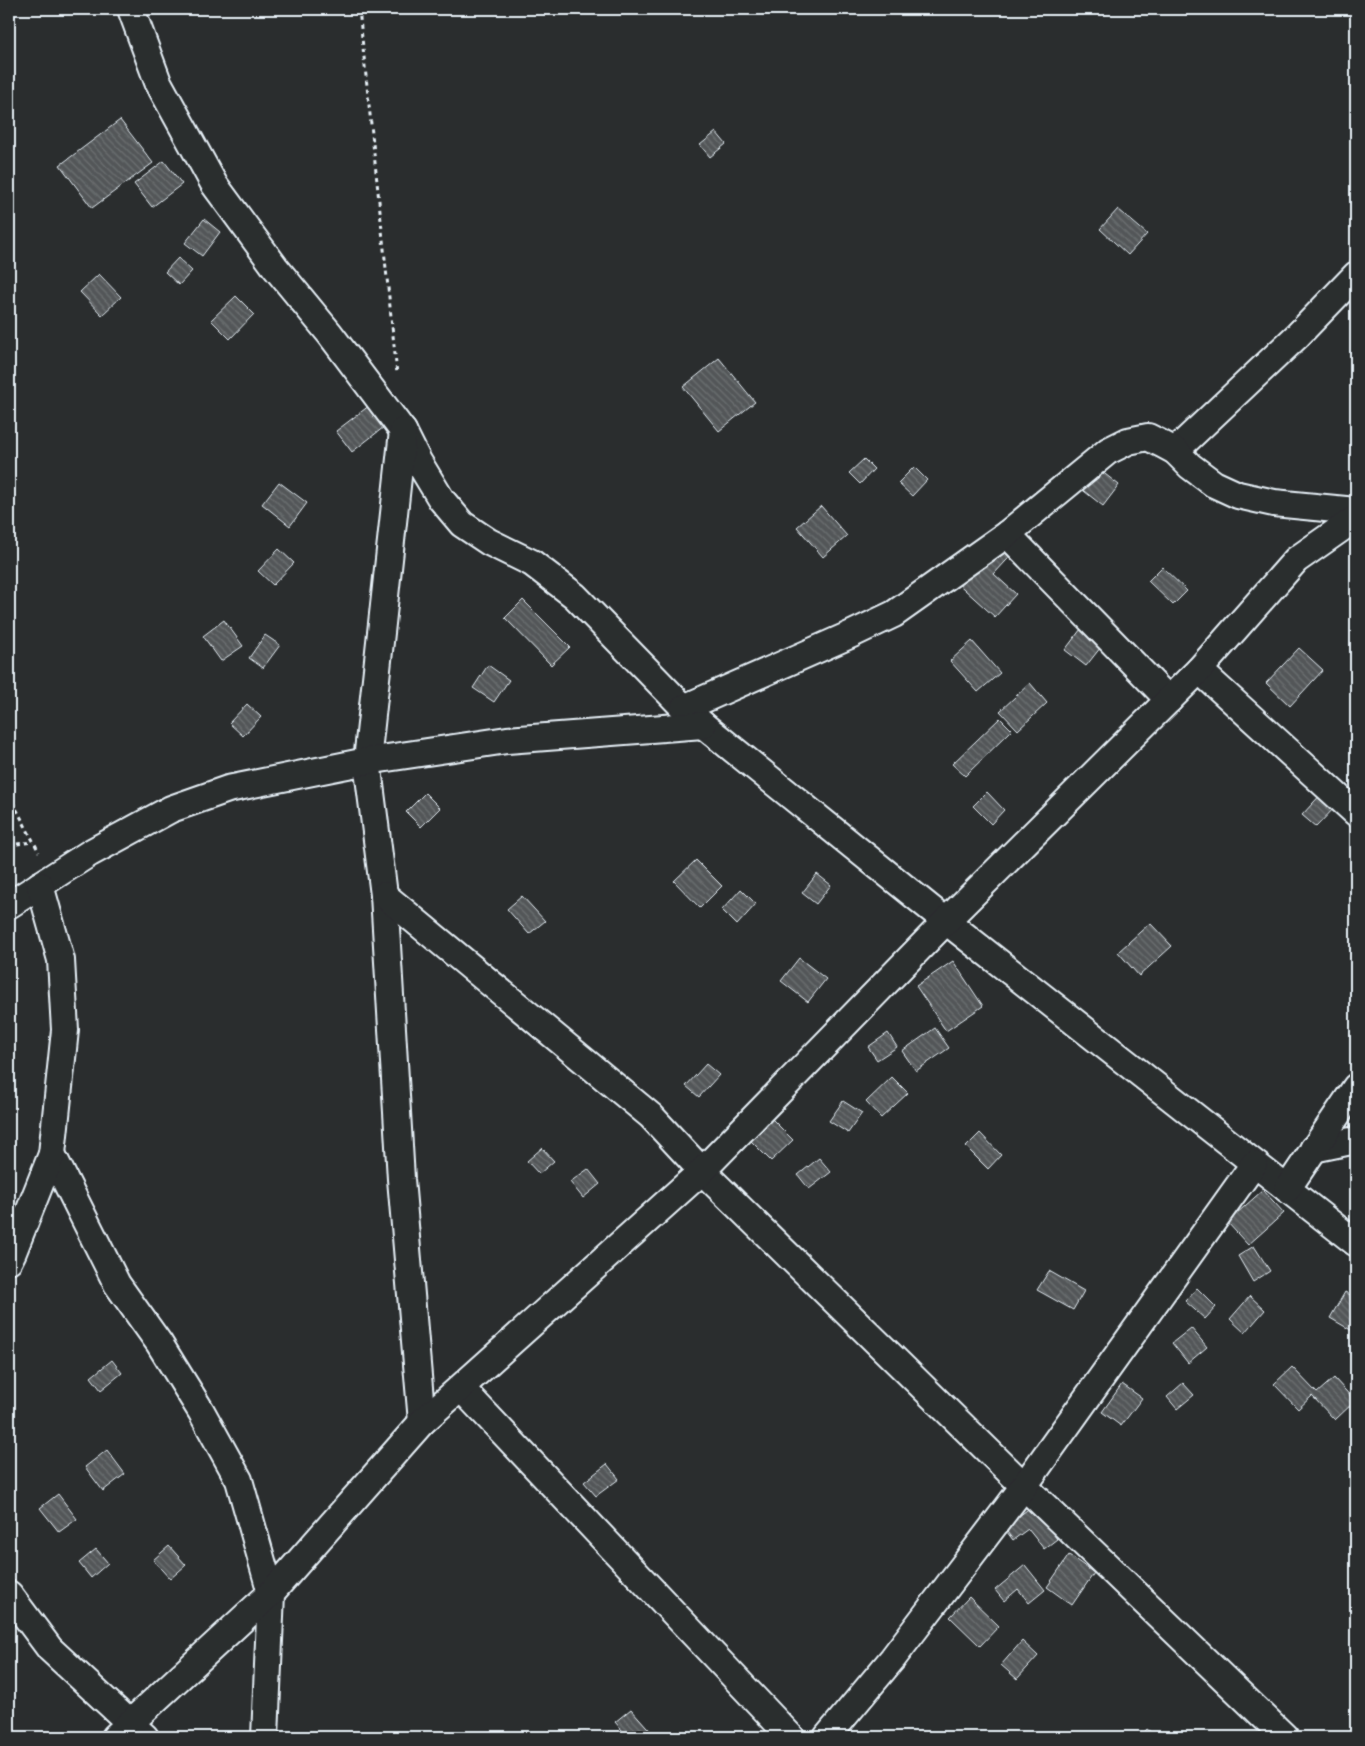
<svg xmlns="http://www.w3.org/2000/svg" width="1365" height="1746" font-family="Kalam,sans-serif">
  <defs>
    <pattern id="building-back-hatch" width="6" height="6" patternUnits="userSpaceOnUse" patternTransform="scale(1.25)"><rect width="6" height="6" fill="#535759"/><path d="M-1 5l2 2M0 0l6 6M5-1l2 2" fill="none" stroke="#6c7072"/></pattern>
  </defs>
  <rect width="100%" height="100%" fill="#2a2d2e"/>
  <filter id="ink" filterUnits="userSpaceOnUse"><feTurbulence type="fractalNoise" baseFrequency=".02" numOctaves="2"/><feDisplacementMap in="SourceGraphic" scale="10" xChannelSelector="R" yChannelSelector="G"/><feConvolveMatrix kernelMatrix="1 2 1 2 8 2 1 2 1" color-interpolation-filters="sRGB"/></filter>
  <g filter="url(#ink)">
    <g fill="url(#building-back-hatch)" stroke="#e8f1f8">
      <polygon points="120,120 153,163 92,208 60,165"/>
      <polygon points="716,132 726,144 710,157 700,145"/>
      <polygon points="164,161 182,184 152,207 134,184"/>
      <polygon points="1118,209 1147,234 1128,255 1100,229"/>
      <polygon points="204,219 220,232 202,256 185,243"/>
      <polygon points="178,258 192,271 179,285 165,272"/>
      <polygon points="99,274 121,297 102,315 80,292"/>
      <polygon points="236,296 254,314 230,339 211,320"/>
      <polygon points="719,358 755,402 719,431 683,387"/>
      <polygon points="378,399 393,420 352,452 336,431"/>
      <polygon points="864,459 874,469 860,484 849,473"/>
      <polygon points="1091,463 1119,485 1103,506 1075,484"/>
      <polygon points="914,467 927,480 912,496 898,483"/>
      <polygon points="279,482 307,503 290,526 262,504"/>
      <polygon points="821,506 847,536 823,557 797,527"/>
      <polygon points="999,532 1017,549 994,574 1016,594 995,617 954,580"/>
      <polygon points="279,549 294,563 273,585 258,571"/>
      <polygon points="1162,567 1187,591 1173,605 1148,581"/>
      <polygon points="523,600 570,647 551,665 505,618"/>
      <polygon points="224,620 243,646 221,661 203,636"/>
      <polygon points="1087,621 1108,638 1086,666 1065,650"/>
      <polygon points="265,635 280,645 263,668 249,658"/>
      <polygon points="972,641 1000,673 978,692 950,661"/>
      <polygon points="1299,648 1323,670 1290,706 1266,683"/>
      <polygon points="488,665 509,680 494,702 473,688"/>
      <polygon points="1030,683 1047,703 1018,730 1000,711"/>
      <polygon points="247,704 261,717 243,736 229,723"/>
      <polygon points="1000,718 1012,730 965,776 952,764"/>
      <polygon points="1324,791 1338,804 1316,827 1302,815"/>
      <polygon points="987,792 1004,810 991,824 973,806"/>
      <polygon points="425,793 440,808 421,827 406,812"/>
      <polygon points="696,860 722,886 700,908 674,881"/>
      <polygon points="817,874 831,885 816,904 802,893"/>
      <polygon points="741,889 756,904 737,925 722,910"/>
      <polygon points="522,896 545,921 529,934 507,909"/>
      <polygon points="1150,923 1172,946 1139,976 1118,952"/>
      <polygon points="799,958 826,979 808,1002 781,981"/>
      <polygon points="953,961 983,1006 946,1031 916,986"/>
      <polygon points="935,1028 949,1048 916,1071 902,1051"/>
      <polygon points="888,1033 897,1047 877,1060 868,1047"/>
      <polygon points="706,1064 719,1075 699,1097 686,1086"/>
      <polygon points="892,1077 908,1093 881,1118 866,1102"/>
      <polygon points="843,1101 862,1113 848,1133 829,1121"/>
      <polygon points="767,1114 793,1140 771,1161 745,1135"/>
      <polygon points="980,1133 1001,1155 988,1169 966,1147"/>
      <polygon points="542,1148 554,1161 539,1174 527,1161"/>
      <polygon points="819,1158 831,1172 809,1189 798,1175"/>
      <polygon points="588,1169 600,1184 583,1198 570,1182"/>
      <polygon points="1263,1190 1284,1213 1248,1245 1227,1222"/>
      <polygon points="1254,1246 1270,1271 1253,1282 1238,1256"/>
      <polygon points="1049,1271 1084,1291 1073,1310 1037,1290"/>
      <polygon points="1197,1288 1216,1307 1205,1319 1185,1301"/>
      <polygon points="1345,1292 1356,1298 1356,1333 1330,1318"/>
      <polygon points="1250,1296 1265,1310 1245,1333 1230,1319"/>
      <polygon points="1191,1328 1207,1347 1188,1363 1172,1343"/>
      <polygon points="112,1360 122,1373 101,1390 91,1377"/>
      <polygon points="1292,1367 1317,1393 1334,1378 1355,1401 1335,1420 1312,1396 1298,1409 1274,1384"/>
      <polygon points="1183,1383 1194,1395 1177,1409 1167,1397"/>
      <polygon points="1122,1384 1142,1398 1121,1426 1102,1412"/>
      <polygon points="107,1450 125,1474 103,1491 85,1467"/>
      <polygon points="607,1464 619,1479 596,1496 584,1482"/>
      <polygon points="58,1494 77,1519 59,1532 40,1508"/>
      <polygon points="1032,1506 1057,1539 1044,1549 1028,1529 1013,1540 1004,1528"/>
      <polygon points="169,1546 186,1565 170,1579 153,1560"/>
      <polygon points="96,1549 108,1563 91,1578 79,1563"/>
      <polygon points="1069,1555 1094,1573 1072,1605 1047,1587"/>
      <polygon points="1025,1565 1045,1590 1029,1603 1018,1589 1004,1601 995,1590"/>
      <polygon points="969,1597 999,1626 980,1646 950,1617"/>
      <polygon points="1022,1641 1038,1656 1017,1679 1001,1665"/>
      <polygon points="631,1709 654,1735 651,1737 628,1737 615,1722"/>
      <polygon points="1147,1729 1157,1737 1140,1737"/>
    </g>
    <g fill="none" stroke-linecap="round" stroke-linejoin="round">
      <defs>
        <g id="minor">
          <polyline points="131,9 158,82 214,184 275,267 330,334 403,431 418,461 441,499 462,524 489,542 532,563 575,596 684,708 703,725 946,921 1356,1243"/>
          <polyline points="403,431 367,761 384,895 401,1179 422,1422"/>
          <polyline points="1175,451 1297,336 1356,275"/>
          <polyline points="1007,534 1169,700"/>
          <polyline points="1199,670 1356,813"/>
          <polyline points="684,708 852,634 894,614 1007,534 1108,451 1128,441 1148,437 1162,444 1175,451 1190,466 1214,484 1238,495 1274,503 1356,511"/>
          <polyline points="384,895 651,1116 702,1171 1024,1486 1285,1737"/>
          <polyline points="9,905 90,853 171,809 228,789 367,761 507,740 703,725"/>
          <polyline points="1313,1149 1356,1140"/>
          <polyline points="52,1154 117,1284 159,1343 201,1411 239,1480 271,1593 265,1737"/>
          <polyline points="1287,1189 1356,1087"/>
          <polyline points="9,1260 13,1252 52,1154 65,1030 61,960 40,885"/>
          <polyline points="461,1388 791,1737"/>
          <polyline points="9,1594 50,1649 145,1737"/>
          <polyline points="115,1737 271,1593 422,1422 702,1171 946,921 1199,670 1296,560 1356,518"/>
          <polyline points="827,1737 893,1658 1024,1486 1254,1164"/>
        </g>
      </defs>
      <use href="#minor" stroke="#e8f1f8" stroke-width="30"/>
      <g stroke="#e8f1f8" stroke-width="3" stroke-dasharray="4 4" stroke-linecap="butt">
        <polyline points="359,9 397,374"/>
        <polyline points="9,795 39,852"/>
        <polyline points="9,845 33,842"/>
      </g>
      <use href="#minor" stroke="#2a2d2e" stroke-width="26"/>
    </g>
  </g>
  <rect width="1365" height="1746" fill="none" stroke="#2a2d2e" stroke-width="30"/>
  <rect x="15" y="15" width="1335" height="1716" fill="none" stroke="#e8f1f8" stroke-width="2" filter="url(#ink)"/>
</svg>
